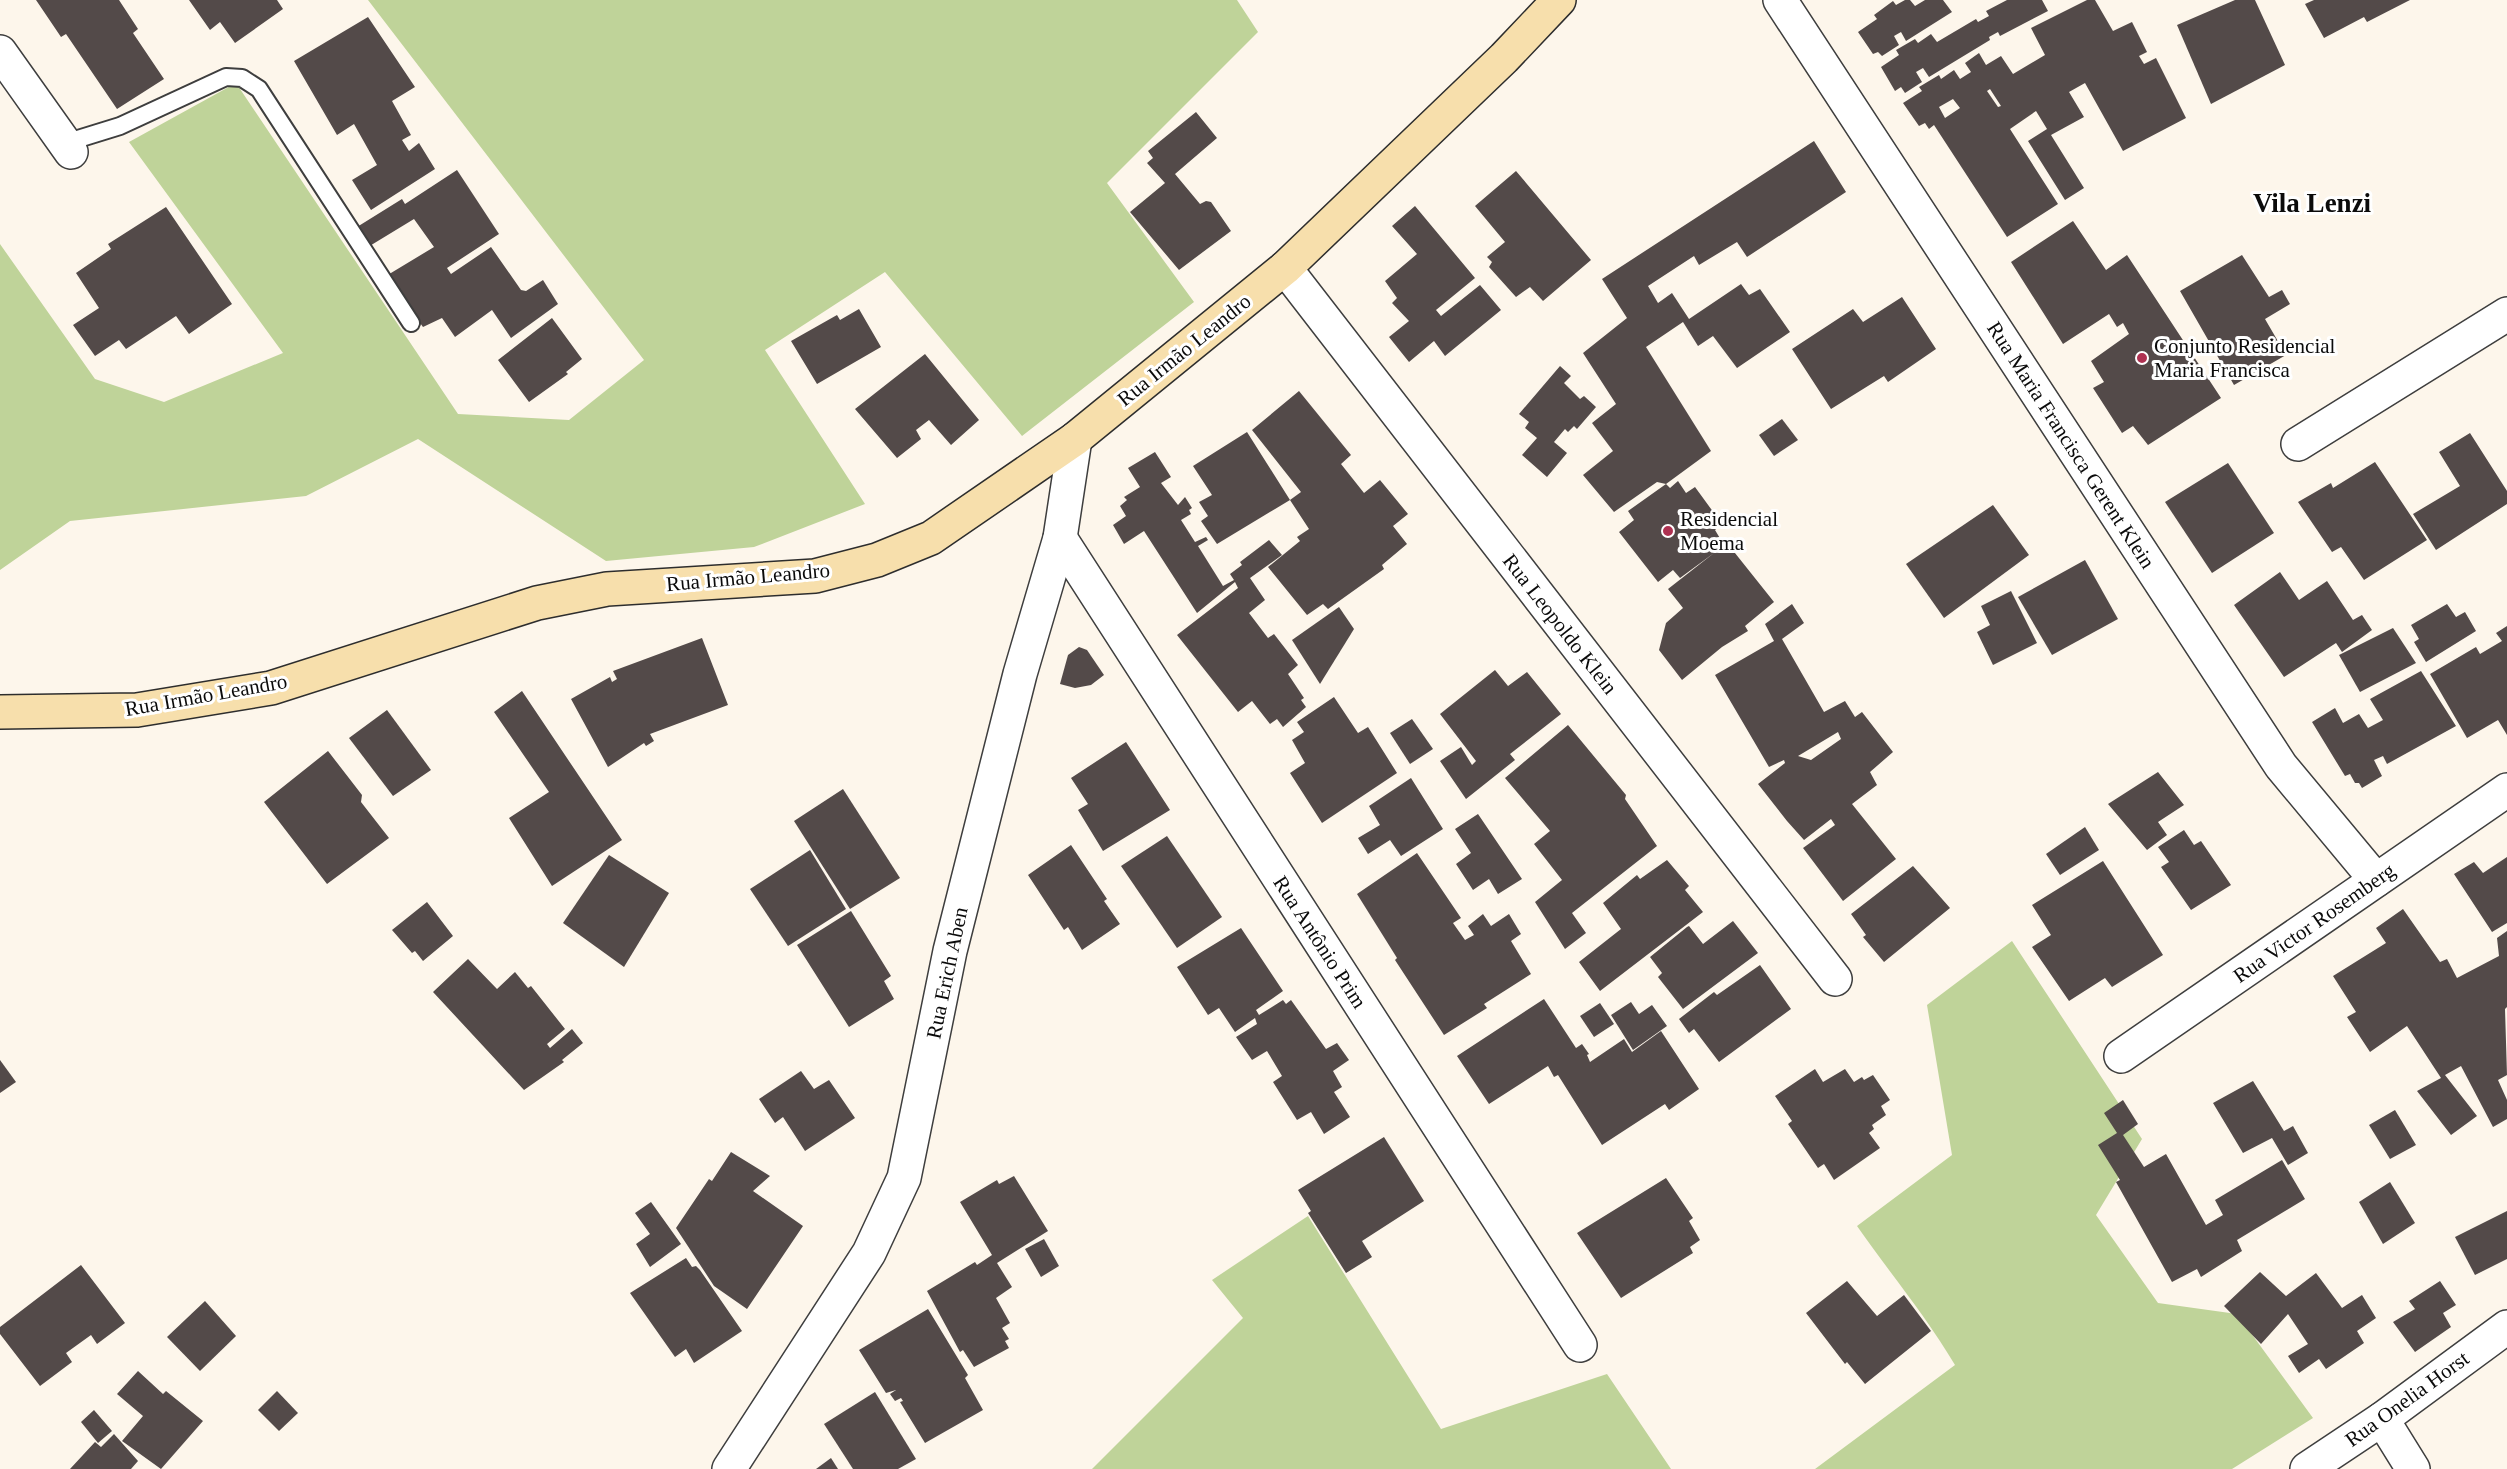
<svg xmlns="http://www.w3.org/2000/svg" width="2507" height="1469" font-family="'Times New Roman',serif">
  <rect width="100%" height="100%" fill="#fdf6eb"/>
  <g fill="#bfd399">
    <polygon points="368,0 1237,0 1258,32 1107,183 1194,302 1022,436 885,272 765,350 865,504 754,547 606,561 418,439 306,496 70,521 0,570 0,244 95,379 164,402 283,353 129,142 236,83 458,414 569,420 644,360"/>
    <path d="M 2012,941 L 2142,1139 L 2096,1215 L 2158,1303 L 2237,1314 L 2313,1418 L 2232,1469 L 1815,1469 L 1955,1365 C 1926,1316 1889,1272 1857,1226 L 1952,1155 L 1927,1005 Z"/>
    <polygon points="1308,1216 1441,1429 1607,1374 1671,1469 1092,1469 1243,1318 1212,1280"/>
  </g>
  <g fill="#534a49" fill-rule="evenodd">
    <polygon points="36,0 119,0 138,29 133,33 164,79 117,109 66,34 61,37"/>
    <polygon points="189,0 277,0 283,9 235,43 220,22 210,30"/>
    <polygon points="1905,0 1910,0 1915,6 1925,0 1943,0 1952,12 1906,41 1901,32 1894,36 1899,45 1882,56 1878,52 1873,54 1858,32 1877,19 1874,15 1893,1 1896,5"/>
    <polygon points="2007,0 2042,0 2048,11 2000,36 1998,32 1989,37 1990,40 1929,77 1923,68 1916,72 1922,82 1905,93 1901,87 1895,91 1881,67 1899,55 1896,50 1915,39 1918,43 1931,34 1937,42 1976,19 1978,22 1989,16 1986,11"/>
    <path d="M 2087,0 L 2095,0 L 2113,31 L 2132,22 L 2147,52 L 2139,56 L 2144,64 L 2156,58 L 2186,118 L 2123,151 L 2085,83 L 2069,92 L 2084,117 L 2051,135 L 2084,188 L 2065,200 L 2028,141 L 2047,129 L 2036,111 L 2010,129 L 2058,204 L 2007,237 L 1934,125 L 1929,129 L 1925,123 L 1919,126 L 1903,103 L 1922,91 L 1919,87 L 1939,75 L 1941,79 L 1954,70 L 1960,79 L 1971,72 L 1965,63 L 1979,53 L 1986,65 L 2001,56 L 2013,74 L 2045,55 L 2031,28 ZM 1990,89 L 2001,106 L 1998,107 L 1987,91 ZM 1953,99 L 1960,108 L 1945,118 L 1939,107 Z"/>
    <polygon points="2235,0 2255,0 2285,65 2211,104 2177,25"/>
    <polygon points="2314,0 2410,0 2367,22 2364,17 2324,38 2305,4"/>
    <polygon points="368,17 415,87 392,101 411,135 402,140 409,151 419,143 435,169 371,210 352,180 377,165 354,124 337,135 294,61"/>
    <polygon points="1196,112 1217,138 1175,174 1200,204 1206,201 1211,202 1231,231 1179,270 1130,212 1165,183 1147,163 1153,158 1148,151"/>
    <polygon points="1814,141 1846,192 1747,257 1737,242 1699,265 1694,256 1648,286 1658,303 1672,293 1689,319 1741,284 1749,295 1760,289 1790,332 1737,368 1713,336 1698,346 1683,322 1646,347 1711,451 1666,484 1670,488 1678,481 1686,493 1695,487 1722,524 1715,530 1721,540 1714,545 1717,551 1727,543 1774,602 1745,626 1748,631 1722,647 1682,680 1659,650 1666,623 1683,608 1668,589 1714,553 1680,578 1673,570 1658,582 1619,532 1634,520 1628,511 1666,484 1657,482 1614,512 1583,475 1613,451 1592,423 1616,404 1583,353 1627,318 1602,279"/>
    <polygon points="457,170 499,234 447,268 451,274 491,247 521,290 526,291 543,280 558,304 511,338 492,310 455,337 442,318 423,327 386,276 434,247 414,219 368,247 357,227 402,199 405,204"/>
    <polygon points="1516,171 1591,260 1543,301 1530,287 1516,297 1489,267 1492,262 1487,257 1505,242 1475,206"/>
    <polygon points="1415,206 1475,278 1436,310 1441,316 1480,285 1501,310 1445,356 1434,341 1409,362 1389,337 1409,321 1392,303 1397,298 1385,281 1417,254 1392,226"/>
    <polygon points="166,207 232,304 189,334 176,316 126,349 119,340 95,356 73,325 99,308 76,273 111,249 108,244"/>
    <polygon points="2073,221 2106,270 2127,255 2221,398 2148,445 2133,426 2122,433 2093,388 2104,382 2091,361 2129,334 2123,323 2117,327 2109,314 2063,344 2011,262"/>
    <polygon points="2242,255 2269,297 2282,290 2290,304 2265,319 2286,355 2234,385 2180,291"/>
    <polygon points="1902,297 1936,349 1888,382 1884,376 1831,409 1792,349 1853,309 1863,322"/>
    <polygon points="859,309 881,347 817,384 791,341 837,315 840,320"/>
    <polygon points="552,318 582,359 566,372 568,374 529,402 498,360"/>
    <polygon points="925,354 979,420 951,445 929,420 916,430 921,439 897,458 855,409"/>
    <polygon points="1560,366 1571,376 1564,383 1580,399 1584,396 1596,407 1577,429 1574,426 1568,432 1565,429 1554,442 1567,453 1547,477 1522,455 1537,438 1525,428 1529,422 1519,414"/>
    <polygon points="1299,391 1351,455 1341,464 1364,493 1380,480 1408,514 1393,526 1407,544 1382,565 1384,569 1328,609 1323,604 1307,615 1268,567 1300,541 1297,537 1309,529 1290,500 1301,492 1252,430"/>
    <polygon points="1782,419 1798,440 1774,456 1759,435"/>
    <polygon points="1247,432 1290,500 1217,544 1201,521 1208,516 1199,502 1212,495 1193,466"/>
    <polygon points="2470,433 2507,491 2507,504 2436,550 2413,514 2460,486 2439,452"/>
    <polygon points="1155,452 1171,477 1161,483 1178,505 1185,497 1192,508 1189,510 1191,514 1181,520 1195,542 1206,537 1208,540 1198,546 1223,586 1234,580 1230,574 1242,565 1240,562 1269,540 1282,555 1250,578 1265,600 1249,613 1268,638 1274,634 1298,665 1288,674 1304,698 1301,700 1306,707 1283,727 1277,719 1270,724 1252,701 1238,712 1177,635 1238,588 1235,582 1197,613 1144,531 1124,544 1113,525 1126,516 1120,506 1127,500 1124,497 1140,487 1128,468"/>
    <polygon points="2375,462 2427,540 2364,580 2341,547 2332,552 2298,502 2331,483 2333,488"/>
    <polygon points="2228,463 2274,533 2212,573 2165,502"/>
    <polygon points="1993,505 2029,555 1944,618 1906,564"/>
    <polygon points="2085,560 2118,619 2052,655 2018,597"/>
    <polygon points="2280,572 2299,600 2327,581 2353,620 2362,615 2372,630 2342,652 2336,643 2284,677 2234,605"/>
    <polygon points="2011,591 2037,643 1993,665 1977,632 1990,625 1981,606"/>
    <path d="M 1792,604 L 1804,623 L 1782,639 L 1824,712 L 1845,701 L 1855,717 L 1862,712 L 1893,752 L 1870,772 L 1877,785 L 1852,804 L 1896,859 L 1843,901 L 1803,848 L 1835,825 L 1831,819 L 1804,840 L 1787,821 L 1758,784 L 1785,763 L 1784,760 L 1769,767 L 1715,675 L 1774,641 L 1765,624 ZM 1838,732 L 1841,739 L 1811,760 L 1798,756 Z"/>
    <polygon points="2447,604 2456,617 2465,612 2476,631 2426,662 2414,642 2419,639 2411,625"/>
    <polygon points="1339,607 1354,629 1320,684 1292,640"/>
    <polygon points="2507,626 2507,735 2498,720 2467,738 2430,674 2476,647 2480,654 2502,641 2496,633"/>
    <polygon points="2393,628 2416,663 2360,692 2339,655"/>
    <polygon points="702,638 728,705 650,734 654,741 646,746 644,743 608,767 571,699 610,677 612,682 617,679 613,671"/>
    <polygon points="1079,647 1087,650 1104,675 1091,685 1075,688 1060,684 1068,655"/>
    <polygon points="1495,670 1508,686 1527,672 1561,714 1510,754 1515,760 1466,799 1440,761 1461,747 1472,765 1476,761 1440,714"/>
    <polygon points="2421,671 2456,726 2387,764 2383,756 2374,760 2382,776 2362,788 2359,783 2355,783 2350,774 2345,776 2312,722 2335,708 2343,723 2359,714 2368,728 2383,720 2370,699"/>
    <polygon points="522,691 622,840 552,886 509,818 549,792 494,712"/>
    <polygon points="1334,697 1358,733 1368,727 1397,773 1322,823 1290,773 1305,763 1292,740 1304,732 1297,722"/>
    <polygon points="387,710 431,770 393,796 349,738"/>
    <polygon points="1412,719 1433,749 1410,764 1390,733"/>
    <polygon points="1568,725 1626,795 1625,799 1657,846 1572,913 1586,933 1565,949 1535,902 1562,880 1534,844 1550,831 1505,778"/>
    <polygon points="1126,742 1170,810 1103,851 1078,810 1088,804 1071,778"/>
    <polygon points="328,751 362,795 361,802 389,838 327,884 264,802"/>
    <polygon points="2158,772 2184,805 2158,822 2167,835 2147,850 2108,804"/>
    <polygon points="1411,778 1443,829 1401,856 1390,840 1368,854 1358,838 1380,825 1369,806"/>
    <polygon points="843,789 900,878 850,909 794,821"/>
    <polygon points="1478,814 1522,879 1498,894 1489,879 1473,890 1456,864 1471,853 1455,829"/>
    <polygon points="2085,827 2099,850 2060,875 2046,854"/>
    <polygon points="2184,830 2194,845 2201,841 2231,885 2191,910 2161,867 2169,862 2158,847"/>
    <polygon points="1167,836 1222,917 1177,948 1121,866"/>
    <polygon points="1071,845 1107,899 1104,901 1120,924 1082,950 1068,927 1064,930 1028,875"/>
    <polygon points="810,850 846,909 788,946 750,889"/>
    <polygon points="1417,853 1461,918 1453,923 1465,940 1474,935 1468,926 1483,914 1491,926 1509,914 1521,934 1511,941 1531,974 1484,1004 1487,1008 1444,1035 1395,960 1397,958 1357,894"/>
    <polygon points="609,855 669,893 624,967 563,923"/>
    <polygon points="2507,857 2507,923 2492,932 2454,874 2474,862 2483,873"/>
    <polygon points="1667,860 1689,886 1685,890 1703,912 1600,991 1579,962 1621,929 1603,903 1637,875 1640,879"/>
    <polygon points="2103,861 2163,955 2112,987 2105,978 2069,1001 2032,947 2051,935 2032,905"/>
    <polygon points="1913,866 1950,908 1884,962 1863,937 1866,935 1851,914"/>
    <polygon points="427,902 453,936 423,961 415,951 412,953 392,930"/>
    <polygon points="2403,909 2440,962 2447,959 2457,978 2499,956 2497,938 2507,931 2507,1007 2505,1009 2507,1075 2498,1080 2507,1100 2507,1119 2493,1127 2461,1066 2445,1075 2477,1116 2451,1135 2417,1091 2441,1078 2407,1026 2370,1052 2347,1017 2356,1012 2333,976 2386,943 2376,928"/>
    <polygon points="851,911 891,976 884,981 894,999 849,1027 797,945"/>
    <polygon points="1733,921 1758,953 1683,1009 1658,977 1662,973 1650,957 1687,927 1689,926 1703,944"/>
    <polygon points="1241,928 1283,991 1256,1010 1259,1015 1283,1000 1286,1004 1291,1000 1326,1049 1337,1043 1349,1060 1333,1071 1342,1087 1334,1092 1350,1117 1324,1134 1311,1112 1297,1120 1273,1082 1282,1076 1267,1051 1252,1060 1236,1037 1257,1024 1255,1018 1235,1032 1219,1008 1208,1015 1177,967"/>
    <polygon points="468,959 497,989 515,972 528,988 531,986 565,1029 547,1044 550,1048 572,1029 583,1043 562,1060 564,1062 524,1090 433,992"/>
    <polygon points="1760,965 1791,1009 1719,1062 1694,1029 1689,1033 1679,1019 1714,992 1717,995"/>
    <polygon points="1544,999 1576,1048 1582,1044 1589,1054 1587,1055 1590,1062 1624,1039 1632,1052 1661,1031 1699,1089 1669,1110 1665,1104 1602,1145 1558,1075 1554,1077 1548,1066 1489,1104 1457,1056"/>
    <polygon points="1631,1002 1639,1014 1652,1005 1667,1026 1633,1050 1611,1015"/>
    <polygon points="1600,1003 1614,1024 1594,1037 1580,1016"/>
    <polygon points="0,1060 16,1082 0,1093"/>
    <polygon points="1815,1069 1823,1082 1845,1069 1854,1082 1862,1077 1864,1080 1873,1075 1890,1100 1881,1106 1886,1115 1872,1125 1874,1129 1869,1133 1880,1148 1834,1180 1824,1164 1818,1168 1788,1124 1792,1121 1775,1096"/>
    <polygon points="801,1071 814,1089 829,1080 855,1118 805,1151 783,1117 775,1123 759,1099"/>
    <polygon points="2253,1081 2284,1131 2293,1126 2308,1153 2288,1165 2272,1138 2243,1153 2213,1103"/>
    <polygon points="2123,1100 2138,1124 2123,1135 2144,1167 2166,1154 2206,1225 2223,1215 2215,1200 2282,1160 2305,1199 2237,1240 2242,1251 2201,1277 2197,1269 2172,1282 2116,1182 2120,1180 2098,1145 2117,1133 2104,1113"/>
    <polygon points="2395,1110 2416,1145 2390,1159 2369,1125"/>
    <polygon points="1384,1137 1424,1201 1362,1241 1372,1257 1346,1273 1308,1213 1311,1211 1298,1190"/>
    <polygon points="731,1152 770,1176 753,1191 803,1226 747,1309 714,1286 676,1228 709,1179 712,1181"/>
    <polygon points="1014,1176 1048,1231 997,1263 1012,1287 996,1298 1010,1323 1002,1328 1009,1339 1005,1341 1009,1348 974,1367 963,1350 960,1352 927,1291 975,1262 977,1265 992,1255 960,1202 997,1180 999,1184"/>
    <polygon points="1666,1178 1693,1218 1689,1221 1700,1240 1690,1247 1693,1253 1621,1298 1577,1233"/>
    <polygon points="2390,1182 2415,1223 2383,1244 2359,1202"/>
    <polygon points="651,1202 681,1244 650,1267 636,1244 650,1234 635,1213"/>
    <polygon points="2507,1211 2507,1259 2475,1275 2455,1237"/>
    <polygon points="1044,1239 1059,1266 1041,1277 1025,1249"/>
    <polygon points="686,1258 692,1267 696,1266 700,1270 742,1331 694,1363 686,1349 675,1357 630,1293"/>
    <polygon points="81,1265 125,1323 97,1344 91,1335 66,1353 72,1362 40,1386 0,1334 0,1327"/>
    <polygon points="2260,1272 2286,1296 2316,1273 2342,1308 2362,1295 2376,1318 2357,1331 2364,1343 2326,1369 2319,1359 2299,1373 2288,1356 2308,1344 2288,1314 2261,1344 2224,1306"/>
    <polygon points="1847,1281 1877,1316 1904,1295 1931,1331 1865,1384 1847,1362 1845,1364 1806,1313"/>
    <polygon points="2440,1281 2456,1305 2443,1313 2451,1327 2415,1352 2393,1322 2415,1309 2409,1301"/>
    <polygon points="205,1301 236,1336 200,1371 167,1337"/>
    <polygon points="928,1309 968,1375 965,1378 983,1410 925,1443 900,1402 903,1401 901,1398 895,1401 890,1394 896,1390 886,1393 859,1350"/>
    <polygon points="138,1371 163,1394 166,1391 203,1421 161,1469 122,1441 143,1416 117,1394"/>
    <polygon points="277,1391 298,1413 279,1431 258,1410"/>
    <polygon points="875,1392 916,1459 898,1469 853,1469 824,1424"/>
    <polygon points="94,1410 112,1431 98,1443 81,1422"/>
    <polygon points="114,1434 138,1461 131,1469 70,1469 95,1442 101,1447"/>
    <polygon points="831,1458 838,1469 816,1469"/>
  </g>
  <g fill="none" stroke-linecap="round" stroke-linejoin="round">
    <defs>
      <polyline id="lane" points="65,143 120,126 226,77 242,78 259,89 411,323"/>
      <g id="street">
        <polyline points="1780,0 2281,766 2376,880"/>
        <polyline points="0,52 71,152"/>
        <polyline points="1285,268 1835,979"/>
        <polyline points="2298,444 2507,314"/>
        <polyline points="1060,538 1580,1345"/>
        <polyline points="2121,1056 2507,790"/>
        <polyline points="2382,1419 2413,1469"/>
        <polyline points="729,1469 869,1253 904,1178 950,951 1020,674 1060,538 1075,439"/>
        <polyline points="2307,1469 2382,1419 2507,1327"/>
      </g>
      <polyline id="secondary" points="0,712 137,710 271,688 537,603 607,589 815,576 877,560 931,538 1075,439 1285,268 1504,58 1559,0"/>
    </defs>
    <use href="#lane" stroke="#3e3e3e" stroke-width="20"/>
    <use href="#street" stroke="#3e3e3e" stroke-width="36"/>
    <use href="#secondary" stroke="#2d2d2d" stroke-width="36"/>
    <use href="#lane" stroke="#fff" stroke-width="16"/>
    <use href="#street" stroke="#fff" stroke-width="33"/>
    <use href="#secondary" stroke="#f7dfac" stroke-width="33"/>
  </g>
  <g fill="#ae3151" stroke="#fff" stroke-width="2">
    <circle cx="2142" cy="358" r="6"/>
    <circle cx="1668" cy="531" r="6"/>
  </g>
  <g text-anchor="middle" stroke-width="6" stroke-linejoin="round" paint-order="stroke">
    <g font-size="21" fill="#0b0b0b" stroke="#fff" text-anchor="start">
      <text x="2154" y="353">Conjunto Residencial<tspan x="2154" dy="24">Maria Francisca</tspan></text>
      <text x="1680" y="526">Residencial<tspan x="1680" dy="24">Moema</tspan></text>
    </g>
    <g font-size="21" fill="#0b0b0b" stroke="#fff">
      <text transform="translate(1184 350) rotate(-39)" y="7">Rua Irmão Leandro</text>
      <text transform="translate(2071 445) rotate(57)" y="7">Rua Maria Francisca Gerent Klein</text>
      <text transform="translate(748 577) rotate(-5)" y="7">Rua Irmão Leandro</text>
      <text transform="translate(1560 624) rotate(52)" y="7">Rua Leopoldo Klein</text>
      <text transform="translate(206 695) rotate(-10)" y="7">Rua Irmão Leandro</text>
      <text transform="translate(2314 923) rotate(-35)" y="7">Rua Victor Rosemberg</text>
      <text transform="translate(1320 942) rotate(57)" y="7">Rua Antônio Prim</text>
      <text transform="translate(947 973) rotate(-78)" y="7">Rua Erich Aben</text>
      <text transform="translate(2407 1399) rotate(-36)" y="7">Rua Onelia Horst</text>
    </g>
    <g font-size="27" font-weight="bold" fill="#0b0b0b" stroke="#fff">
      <text x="2312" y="212">Vila Lenzi</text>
    </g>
  </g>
</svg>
